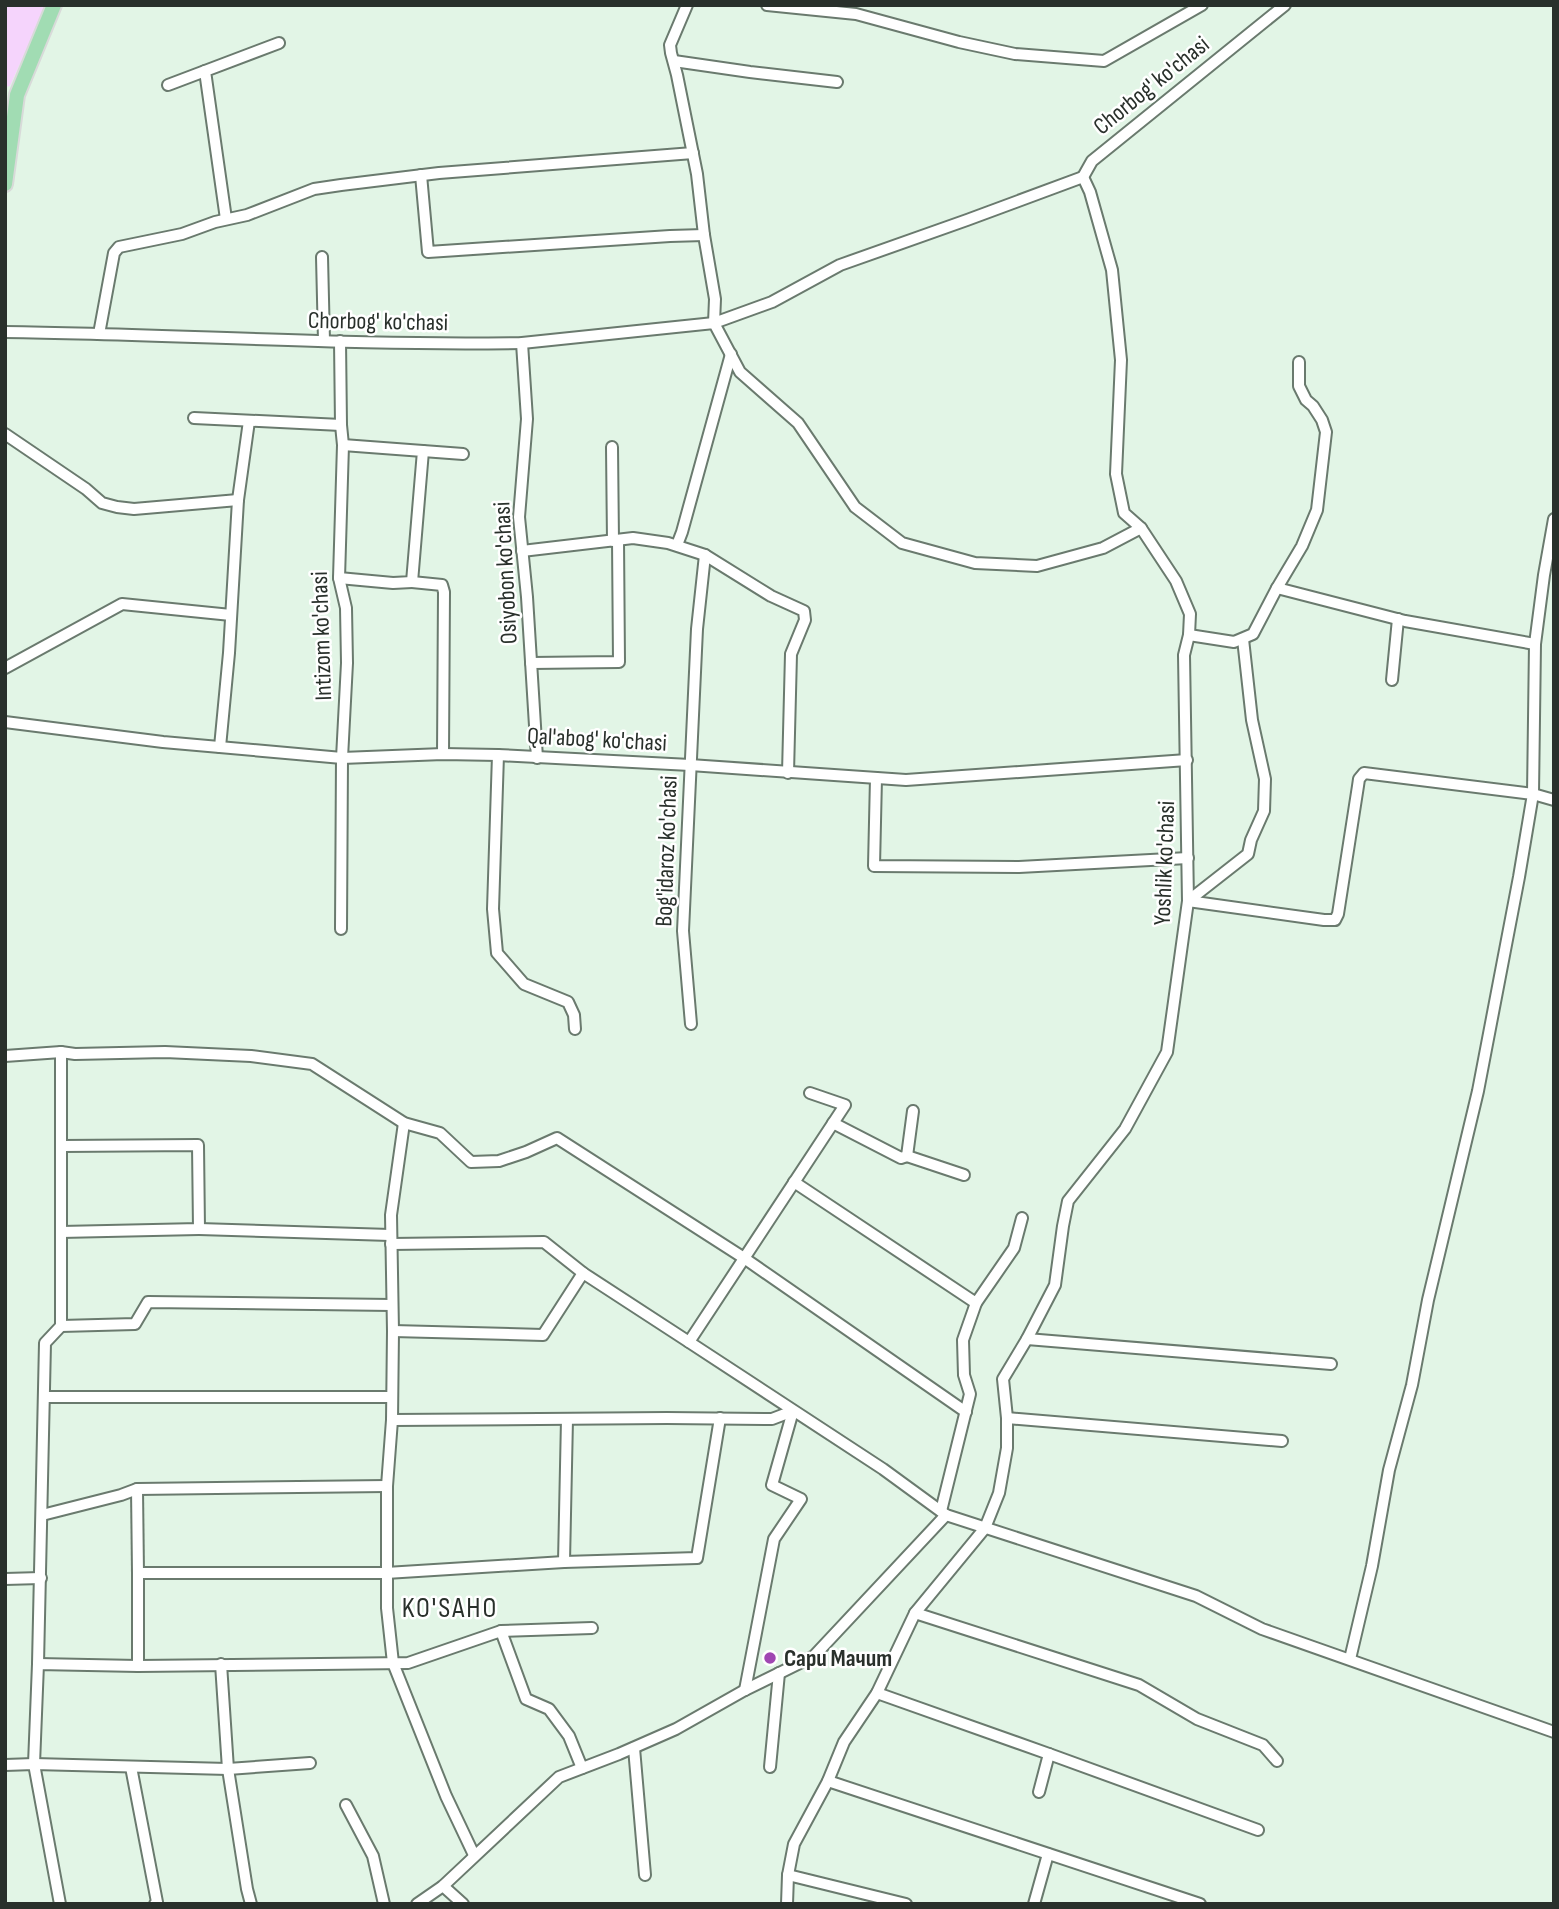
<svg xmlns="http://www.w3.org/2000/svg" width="1559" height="1909" font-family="'Sofia Sans Condensed',sans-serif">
  <rect width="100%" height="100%" fill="#e2f5e6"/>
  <polygon fill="#f5d4fc" points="5,5 44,5 45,8 10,86 5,87"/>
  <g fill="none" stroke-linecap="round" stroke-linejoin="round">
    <defs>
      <g id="minor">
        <polyline points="687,5 670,45 671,53 677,75 697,174 704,235 715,299 714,323 772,302 840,265 967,220 1083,177"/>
        <polyline points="767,5 856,14 959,42 1015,54 1104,61 1202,5"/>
        <polyline points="674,61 750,72 837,82"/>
        <polyline points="168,85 205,71"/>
        <polyline points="421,175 428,252 670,236 704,235"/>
        <polyline points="1083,177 1092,161 1285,5"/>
        <polyline points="226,219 205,71 279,43"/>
        <polyline points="322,257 324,341"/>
        <path d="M 5,332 C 177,334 349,346 522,343 L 714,323 L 740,372 L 798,423 L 855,507 L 902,543 L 975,563 L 1037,566 L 1103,548 L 1141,528"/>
        <polyline points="99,334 114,253 119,247 182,234 215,222 247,215 314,189 341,185 439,173 693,153"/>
        <polyline points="340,341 341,425 343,445 339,578 346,608 347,663 342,758 341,929"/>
        <polyline points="522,343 527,419 519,517 527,597 537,758"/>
        <polyline points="194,418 341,425"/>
        <polyline points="5,434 86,489 102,503 117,507 134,509 238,500"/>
        <polyline points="612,447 613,541"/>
        <polyline points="423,451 463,454"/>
        <polyline points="677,545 682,532 731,354"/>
        <polyline points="522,551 633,538 668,543 705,555 771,596 804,611 805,620 791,654 788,773"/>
        <polyline points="339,578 393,583 412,582 423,451 343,445"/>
        <polyline points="412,582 442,585 444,592 443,754"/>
        <polyline points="1277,588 1405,621 1535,644"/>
        <polyline points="1189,635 1234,642 1253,634 1277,588 1302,546 1317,510 1326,432 1322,420 1313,406 1306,400 1299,386 1299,362"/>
        <polyline points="1243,639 1252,720 1265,779 1264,811 1251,840 1248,854 1188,901 1324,920 1335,920 1338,914 1358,786 1359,779 1364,773 1533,794 1554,800"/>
        <polyline points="531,663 619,662 618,540"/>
        <polyline points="5,668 122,604 231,615"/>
        <polyline points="1392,680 1398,619"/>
        <polyline points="5,722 163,742 342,758 443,754 498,755 690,765 906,780 1187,760"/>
        <polyline points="220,747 229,653 238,500 249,421"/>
        <polyline points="498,755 493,909 497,953 524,984 568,1002 574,1015 575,1029"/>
        <polyline points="876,778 874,866 1019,867 1188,858"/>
        <polyline points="691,1024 683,931 697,629 705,555"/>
        <polyline points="5,1056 61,1052 75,1054 165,1052 251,1056 312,1064 404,1123 440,1133 471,1162 499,1161 526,1152 557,1138 744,1258 966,1412"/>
        <polyline points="810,1093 845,1105 689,1342 883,1469 946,1515 1196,1596 1262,1629 1554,1732"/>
        <polyline points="404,1123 391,1215 393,1331 392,1420 387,1486 387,1608 393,1663 446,1796 474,1855"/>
        <polyline points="833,1123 901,1158 907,1156 913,1111"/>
        <polyline points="907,1156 964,1175"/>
        <polyline points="794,1182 976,1303 1014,1248 1022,1218"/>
        <polyline points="199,1229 390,1235"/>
        <polyline points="61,1232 199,1229 198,1145 62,1146"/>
        <polyline points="391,1244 544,1242 583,1273"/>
        <polyline points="61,1326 135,1324 148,1302 392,1305"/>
        <polyline points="393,1331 543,1335 583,1273 689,1342"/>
        <polyline points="1027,1339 1331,1364"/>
        <polyline points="44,1397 392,1397"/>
        <polyline points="1007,1418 1282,1441"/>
        <polyline points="392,1420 667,1418 772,1419 793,1411"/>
        <polyline points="137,1489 138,1573"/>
        <polyline points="941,1511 970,1394 964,1375 963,1340 976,1303"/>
        <polyline points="42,1515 121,1495 137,1489 387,1486"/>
        <polyline points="564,1562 567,1419"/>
        <polyline points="5,1579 41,1578"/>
        <polyline points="915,1613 1139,1685 1197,1719 1263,1745 1277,1761"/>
        <polyline points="501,1631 592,1628"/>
        <polyline points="1350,1659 1372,1566 1389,1470 1412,1385 1428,1300 1478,1091 1519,877 1533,794 1535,644 1544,575 1554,519"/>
        <polyline points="38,1664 45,1343 61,1326 61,1052"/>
        <polyline points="221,1664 228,1769 247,1889 251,1904"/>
        <polyline points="138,1666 138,1573 386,1573 564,1562 697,1558 720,1418"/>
        <polyline points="745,1690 774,1539 801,1499 772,1485 793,1411"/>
        <polyline points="877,1693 1049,1754 1039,1792"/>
        <polyline points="634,1748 645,1875"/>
        <polyline points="1049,1754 1258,1830"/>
        <polyline points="5,1765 34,1764 228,1769 310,1763"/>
        <polyline points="131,1767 157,1902 155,1904"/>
        <polyline points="770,1767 779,1673"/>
        <polyline points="828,1781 1200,1904"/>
        <polyline points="346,1805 373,1856 384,1904"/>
        <polyline points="788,1875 906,1904"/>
        <polyline points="443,1886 463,1904"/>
        <polyline points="60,1904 34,1764 38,1664 138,1666 408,1663 501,1631 526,1699 549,1709 569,1736 582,1768"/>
        <polyline points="417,1904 443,1886 559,1777 619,1754 676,1729 745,1690 814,1656 946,1515"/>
        <polyline points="787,1904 788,1875 794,1844 828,1781 844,1742 877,1693 915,1613 985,1528 999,1493 1007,1448 1007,1418 1003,1379 1027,1339 1055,1285 1063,1226 1068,1201 1125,1129 1167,1052 1188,901 1184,655 1189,635 1190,614 1176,581 1141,528 1124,513 1116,474 1121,360 1112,270 1090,192 1083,177"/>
        <polyline points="1034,1904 1048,1854"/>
      </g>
      <polyline id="major" points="5,184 17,95 54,5"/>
    </defs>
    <use href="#minor" stroke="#6a7a6e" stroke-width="14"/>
    <use href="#major" stroke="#d8dad9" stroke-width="18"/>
    <use href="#minor" stroke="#fff" stroke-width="10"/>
    <use href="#major" stroke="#a1dcb3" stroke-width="14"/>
  </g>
  <circle fill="#a046b2" stroke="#fff" stroke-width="2.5" cx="770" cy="1658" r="7"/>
  <g text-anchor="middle" stroke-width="5" stroke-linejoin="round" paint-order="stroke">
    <g font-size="24" fill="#29302b" stroke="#fff">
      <text transform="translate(1151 85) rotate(-39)" y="8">Chorbog' ko'chasi</text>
      <text transform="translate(378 321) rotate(1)" y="8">Сhorbog' ko'chasi</text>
      <text transform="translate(505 573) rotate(-93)" y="8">Osiyobon ko'chasi</text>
      <text transform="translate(321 636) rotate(-92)" y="8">Intizom ko'chasi</text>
      <text transform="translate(597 739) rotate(3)" y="8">Qal'abog' ko'chasi</text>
      <text transform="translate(666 851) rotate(-88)" y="8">Bog'idaroz ko'chasi</text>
      <text transform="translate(1164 863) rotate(-88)" y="8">Yoshlik ko'chasi</text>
    </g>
    <g font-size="24" font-weight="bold" fill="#29302b" stroke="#fff" text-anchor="start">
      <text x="784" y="1666">Сари Мачит</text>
    </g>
    <g font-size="28" letter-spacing="2" fill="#29302b" stroke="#fff">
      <text x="450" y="1617">KO'SAHO</text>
    </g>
  </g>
  <rect width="1559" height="1909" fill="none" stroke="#29302b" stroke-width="14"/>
</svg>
